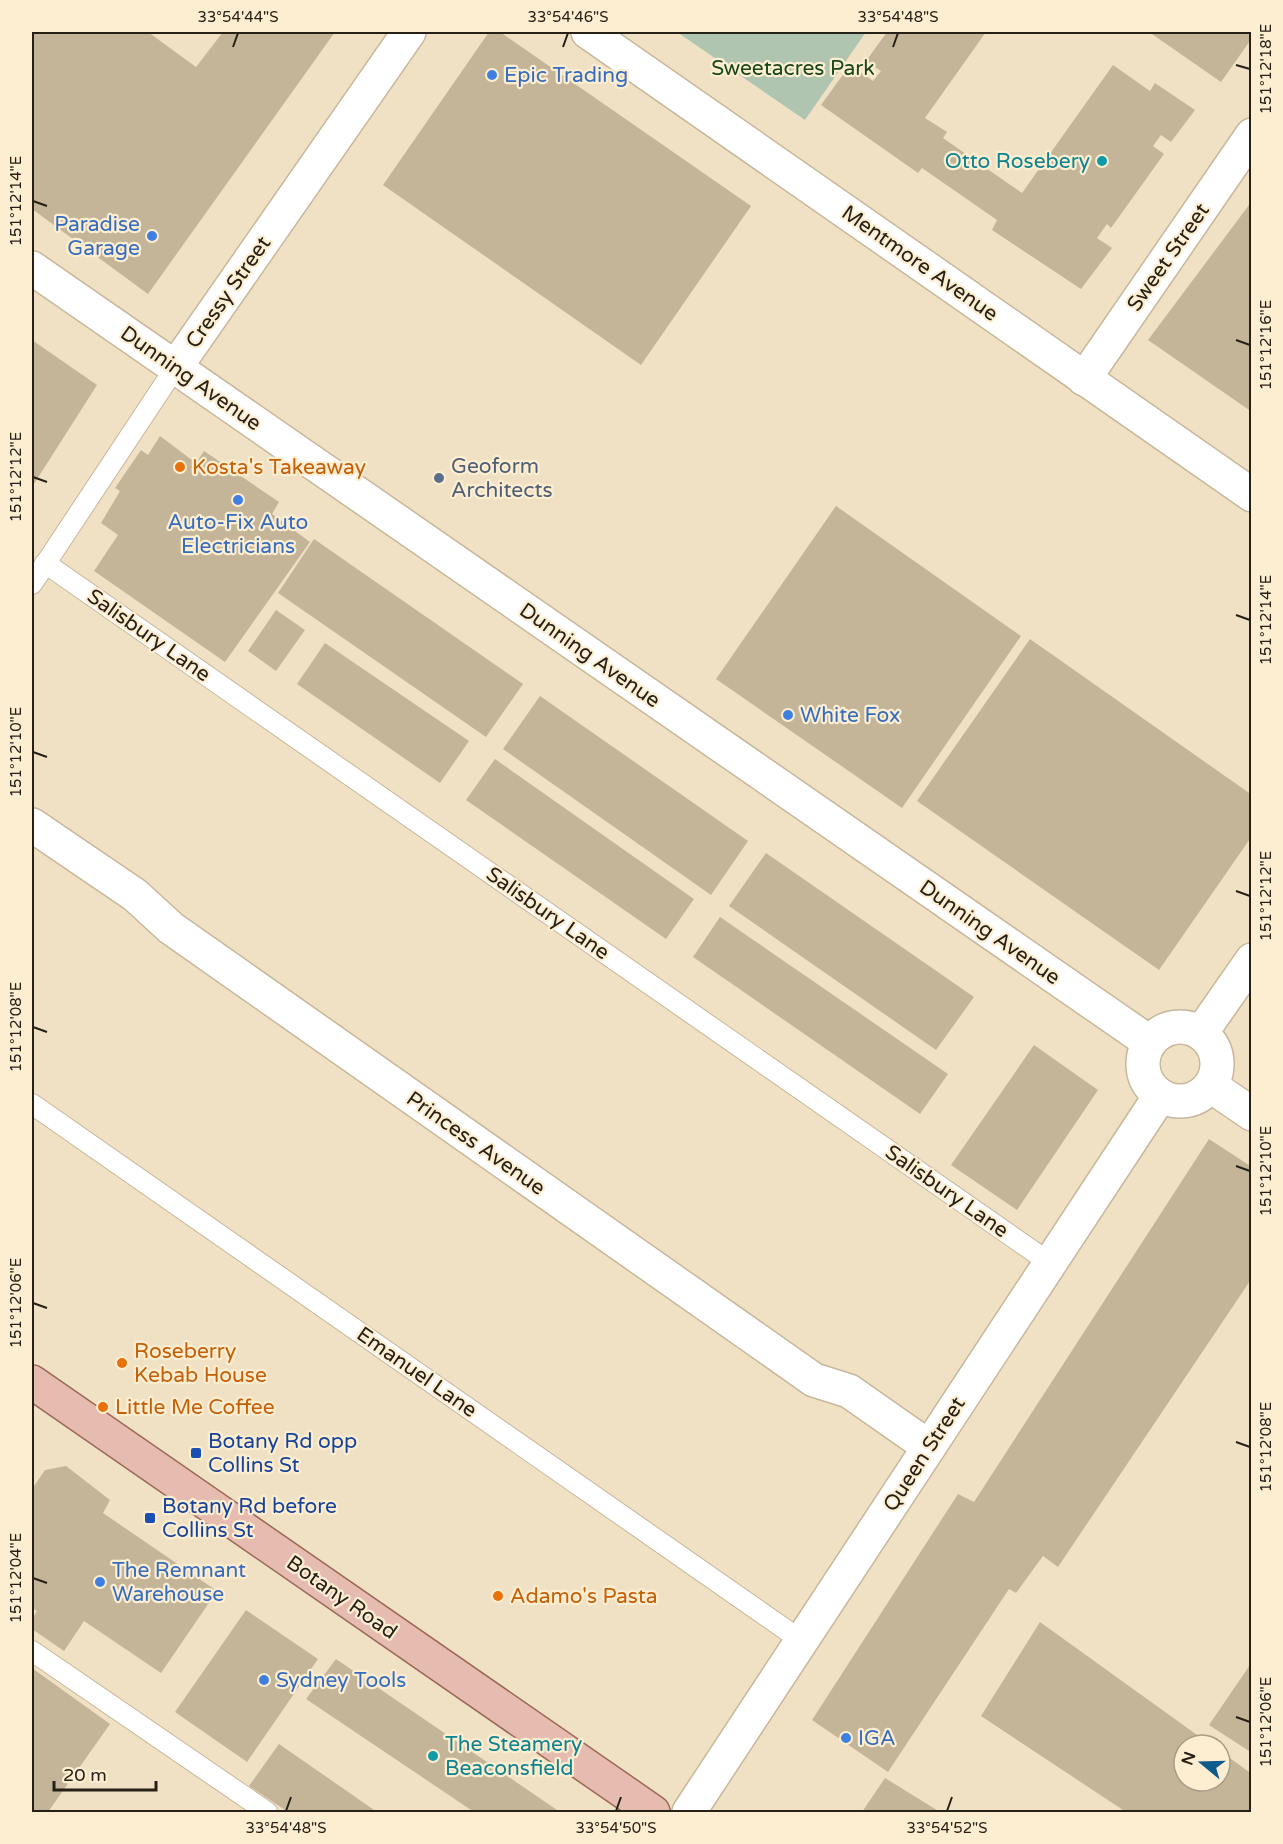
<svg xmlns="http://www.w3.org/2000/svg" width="1283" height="1844" font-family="'Varela Round',sans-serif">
  <rect width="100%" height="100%" fill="#f1e1c4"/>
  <polygon fill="#b0c5b0" points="677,32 866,32 805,120"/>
  <g fill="#c4b599">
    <polygon points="32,32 148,32 196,67 223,32 335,32 148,294 32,209"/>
    <polygon points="489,32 500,32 751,206 641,365 383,185"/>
    <polygon points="887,32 986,32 925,118 947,132 943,138 1022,193 1113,65 1150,91 1155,83 1195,110 1171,142 1161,135 1153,146 1164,154 1111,228 1107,224 1097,238 1112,248 1081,289 992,230 997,220 922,168 918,173 821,105 850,65 873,81 881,71 866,61"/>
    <polygon points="1149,32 1252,32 1252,38 1221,82"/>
    <polygon points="1252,201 1252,412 1148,340"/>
    <polygon points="32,340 97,385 32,487"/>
    <polygon points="160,436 196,463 204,451 279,502 272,514 310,542 225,662 94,571 118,535 101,523 120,491 115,488 141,450 148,455"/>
    <polygon points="836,506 1021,636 902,808 716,679"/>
    <polygon points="314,539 523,684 486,737 278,593"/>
    <polygon points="276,610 305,630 276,671 248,651"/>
    <polygon points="1030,639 1252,795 1252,836 1159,970 917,801"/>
    <polygon points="325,643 469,741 440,783 297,684"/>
    <polygon points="540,696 748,841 711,895 503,749"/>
    <polygon points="495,759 694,899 666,939 466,800"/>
    <polygon points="766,853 974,997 936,1050 729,906"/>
    <polygon points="720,917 948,1074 920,1114 693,957"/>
    <polygon points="1034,1045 1098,1090 1017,1210 951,1165"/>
    <polygon points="1209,1139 1252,1167 1252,1278 1058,1567 1043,1556 1016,1593 1009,1589 888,1772 812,1720 958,1494 974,1502"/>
    <polygon points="66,1466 110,1500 103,1513 217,1591 161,1673 84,1621 64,1651 32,1629 32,1619 37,1611 32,1608 32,1489 45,1470"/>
    <polygon points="246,1610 318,1659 247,1762 175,1712"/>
    <polygon points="1040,1622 1211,1745 1184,1745 1184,1781 1220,1781 1220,1751 1252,1774 1252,1812 1126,1812 981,1716"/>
    <polygon points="336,1659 560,1812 474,1812 306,1699"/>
    <polygon points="1252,1662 1252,1753 1209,1725"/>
    <polygon points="32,1668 110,1724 48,1812 32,1812"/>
    <polygon points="279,1744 377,1812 288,1812 249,1786"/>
    <polygon points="885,1778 940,1812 862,1812"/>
  </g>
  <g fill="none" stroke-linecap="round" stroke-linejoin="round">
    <defs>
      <g id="service">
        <polyline points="45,563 1050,1263"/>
        <polyline points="32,584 175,368"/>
        <polyline points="32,1104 802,1641"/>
        <polyline points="32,1651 267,1812"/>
      </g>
      <g id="minor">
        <polyline points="588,32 1252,495"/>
        <polyline points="32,268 1149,1042"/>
        <polyline points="175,368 409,32"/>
        <polyline points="1084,379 1252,135"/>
        <polyline points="32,825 135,895 171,928 814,1380 849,1391 929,1447"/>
        <circle cx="1180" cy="1064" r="37"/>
        <polyline points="1201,1033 1252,960"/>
        <polyline points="1211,1086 1252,1114"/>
        <polyline points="689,1812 1160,1096"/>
      </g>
      <polyline id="primary" points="32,1382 653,1812"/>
    </defs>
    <use href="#service" stroke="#c7b79b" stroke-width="22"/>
    <use href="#minor" stroke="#c7b79b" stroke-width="36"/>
    <use href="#primary" stroke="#996858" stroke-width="36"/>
    <use href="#service" stroke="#fff" stroke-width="20"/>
    <use href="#minor" stroke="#fff" stroke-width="33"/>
    <use href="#primary" stroke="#e7bcb0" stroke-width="33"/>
  </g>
  <path fill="none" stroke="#262016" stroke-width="2" d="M 233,47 L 238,33M 563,47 L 568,33M 893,47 L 898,33M 1236,65 L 1250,69M 33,201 L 47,206M 1236,340 L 1250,345M 33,477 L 47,482M 1236,615 L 1250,620M 33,752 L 47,757M 1236,891 L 1250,896M 33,1027 L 47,1032M 1236,1166 L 1250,1171M 33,1303 L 47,1308M 1236,1442 L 1250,1447M 33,1578 L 47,1583M 1236,1717 L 1250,1722M 286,1811 L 291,1797M 616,1811 L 621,1797M 947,1811 L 952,1797"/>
  <g fill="#3f7fe0" stroke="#feeed1" stroke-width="2">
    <circle cx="492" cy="75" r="6"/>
    <circle cx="152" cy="236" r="6"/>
    <circle cx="238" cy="500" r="6"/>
    <circle cx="788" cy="715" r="6"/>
    <circle cx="100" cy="1582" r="6"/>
    <circle cx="264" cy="1680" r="6"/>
    <circle cx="846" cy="1738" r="6"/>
  </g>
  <g fill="#0f9aa8" stroke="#feeed1" stroke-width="2">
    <circle cx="1102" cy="161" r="6"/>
    <circle cx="433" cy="1756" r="6"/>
  </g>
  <g fill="#e8710a" stroke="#feeed1" stroke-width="2">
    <circle cx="180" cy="467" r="6"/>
    <circle cx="122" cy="1363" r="6"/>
    <circle cx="103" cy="1407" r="6"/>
    <circle cx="498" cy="1596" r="6"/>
  </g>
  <circle fill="#5c6f8a" stroke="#feeed1" stroke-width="2" cx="439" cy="478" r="6"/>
  <g fill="#1a4fb4" stroke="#feeed1" stroke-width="2">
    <rect x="190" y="1447" width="12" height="12" rx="3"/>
    <rect x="144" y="1512" width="12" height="12" rx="3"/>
  </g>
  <g text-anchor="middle" stroke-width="4.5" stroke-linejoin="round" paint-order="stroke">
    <g font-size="21" fill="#17461c" stroke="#feeed1">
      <text x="793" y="75">Sweetacres Park</text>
    </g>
    <g font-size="21" fill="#366cbe" stroke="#feeed1" text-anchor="start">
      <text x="504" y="82">Epic Trading</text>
      <text x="140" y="231" text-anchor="end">Paradise<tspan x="140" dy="24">Garage</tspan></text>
      <text x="238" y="529" text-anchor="middle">Auto-Fix Auto<tspan x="238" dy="24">Electricians</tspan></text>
      <text x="800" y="722">White Fox</text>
      <text x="112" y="1577">The Remnant<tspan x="112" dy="24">Warehouse</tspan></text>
      <text x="276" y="1687">Sydney Tools</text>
      <text x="858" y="1745">IGA</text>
    </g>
    <g font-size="21" fill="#0d838f" stroke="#feeed1" text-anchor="end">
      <text x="1090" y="168">Otto Rosebery</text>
      <text x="445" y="1751" text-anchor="start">The Steamery<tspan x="445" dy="24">Beaconsfield</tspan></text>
    </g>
    <g font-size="21" fill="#262016" stroke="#feeed1">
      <text transform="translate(1168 257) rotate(-55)" y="7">Sweet Street</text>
      <text transform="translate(920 263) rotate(35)" y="7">Mentmore Avenue</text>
      <text transform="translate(228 292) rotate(-55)" y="7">Cressy Street</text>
      <text transform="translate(191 378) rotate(35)" y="7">Dunning Avenue</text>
      <text transform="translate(149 635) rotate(35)" y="7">Salisbury Lane</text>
      <text transform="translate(590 655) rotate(35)" y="7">Dunning Avenue</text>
      <text transform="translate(548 913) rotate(35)" y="7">Salisbury Lane</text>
      <text transform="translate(990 932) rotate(35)" y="7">Dunning Avenue</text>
      <text transform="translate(476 1143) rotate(35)" y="7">Princess Avenue</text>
      <text transform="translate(947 1191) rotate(35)" y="7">Salisbury Lane</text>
      <text transform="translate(417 1372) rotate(35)" y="7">Emanuel Lane</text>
      <text transform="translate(924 1454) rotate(-57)" y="7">Queen Street</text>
      <text transform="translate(342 1597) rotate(35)" y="7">Botany Road</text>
    </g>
    <g font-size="21" fill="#4e5e75" stroke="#feeed1" text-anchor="start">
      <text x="451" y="473">Geoform<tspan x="451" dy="24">Architects</tspan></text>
    </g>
    <g font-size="21" fill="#c56008" stroke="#feeed1" text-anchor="start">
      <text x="192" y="474">Kosta's Takeaway</text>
      <text x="134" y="1358">Roseberry<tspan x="134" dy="24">Kebab House</tspan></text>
      <text x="115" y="1414">Little Me Coffee</text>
      <text x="510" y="1603">Adamo's Pasta</text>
    </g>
    <g font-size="21" fill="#164399" stroke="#feeed1" text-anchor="start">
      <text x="208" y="1448">Botany Rd opp<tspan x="208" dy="24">Collins St</tspan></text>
      <text x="162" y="1513">Botany Rd before<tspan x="162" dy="24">Collins St</tspan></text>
    </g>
  </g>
  <rect width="1283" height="1844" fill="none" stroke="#feeed1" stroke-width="66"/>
  <g transform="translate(1202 1763) rotate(289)"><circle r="28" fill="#feeed1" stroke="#a89c86" stroke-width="1.5"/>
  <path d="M0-4.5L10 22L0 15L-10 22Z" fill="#0e5b8e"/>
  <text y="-9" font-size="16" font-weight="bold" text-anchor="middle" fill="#262016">N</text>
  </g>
  <path d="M54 1781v9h102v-9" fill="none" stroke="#262016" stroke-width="3"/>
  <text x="63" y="1781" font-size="18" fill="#262016" stroke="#feeed1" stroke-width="4.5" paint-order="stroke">20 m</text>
  <rect x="33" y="33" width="1217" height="1778" fill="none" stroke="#262016" stroke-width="2"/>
  <g font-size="15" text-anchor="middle" fill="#262016">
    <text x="238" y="22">33°54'44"S</text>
    <text x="568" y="22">33°54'46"S</text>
    <text x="898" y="22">33°54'48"S</text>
    <text transform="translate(1266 69) rotate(-90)" y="5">151°12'18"E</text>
    <text transform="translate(16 201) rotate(-90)" y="5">151°12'14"E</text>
    <text transform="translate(1266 345) rotate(-90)" y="5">151°12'16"E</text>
    <text transform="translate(16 477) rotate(-90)" y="5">151°12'12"E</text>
    <text transform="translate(1266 620) rotate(-90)" y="5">151°12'14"E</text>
    <text transform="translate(16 752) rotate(-90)" y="5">151°12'10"E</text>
    <text transform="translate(1266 896) rotate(-90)" y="5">151°12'12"E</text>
    <text transform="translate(16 1027) rotate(-90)" y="5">151°12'08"E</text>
    <text transform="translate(1266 1171) rotate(-90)" y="5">151°12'10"E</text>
    <text transform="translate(16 1303) rotate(-90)" y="5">151°12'06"E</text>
    <text transform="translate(1266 1447) rotate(-90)" y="5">151°12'08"E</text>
    <text transform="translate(16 1578) rotate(-90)" y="5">151°12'04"E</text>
    <text transform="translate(1266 1722) rotate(-90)" y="5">151°12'06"E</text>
    <text x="286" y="1833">33°54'48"S</text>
    <text x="616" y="1833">33°54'50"S</text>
    <text x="947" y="1833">33°54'52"S</text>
  </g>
</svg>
